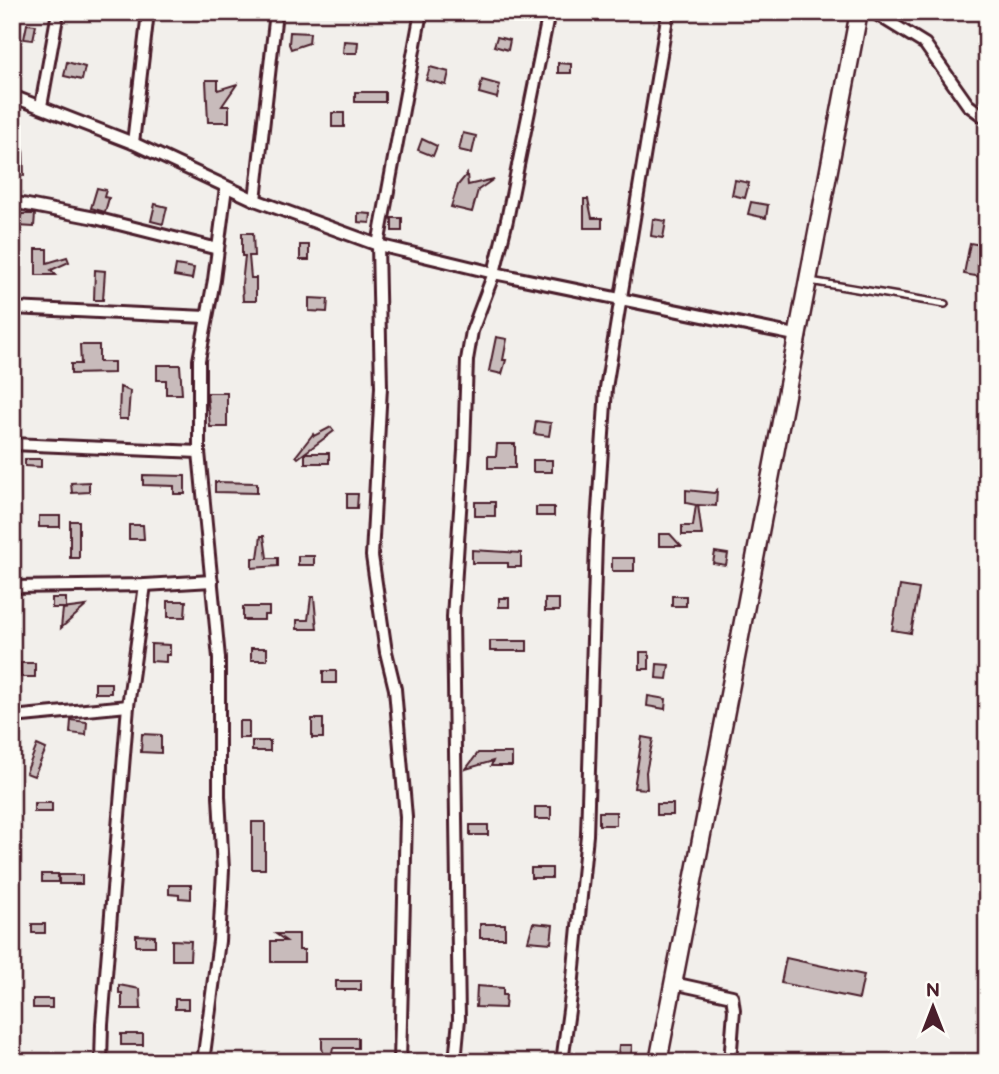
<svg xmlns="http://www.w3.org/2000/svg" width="999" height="1074" font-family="'Balsamiq Sans',sans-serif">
  <rect width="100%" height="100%" fill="#f2efeb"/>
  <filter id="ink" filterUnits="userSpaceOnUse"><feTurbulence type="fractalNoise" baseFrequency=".0143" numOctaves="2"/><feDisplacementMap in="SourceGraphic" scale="14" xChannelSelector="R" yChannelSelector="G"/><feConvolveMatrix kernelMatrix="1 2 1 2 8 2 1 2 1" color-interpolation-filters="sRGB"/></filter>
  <g filter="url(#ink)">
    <g fill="#c8bbbb" stroke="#4a1f2b" stroke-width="2">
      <polygon points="27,24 36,25 33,40 24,39"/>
      <polygon points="290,32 310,33 309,43 291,49 289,44"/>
      <polygon points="497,37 510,40 508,50 494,46"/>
      <polygon points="344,41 358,42 357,53 343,53"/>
      <polygon points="67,62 85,67 82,80 64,76"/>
      <polygon points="558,63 571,64 571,73 558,73"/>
      <polygon points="430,67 449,72 446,85 426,80"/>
      <polygon points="206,80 218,80 218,90 237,84 222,106 229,106 229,122 208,122"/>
      <polygon points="482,80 500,85 497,98 479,93"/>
      <rect x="355" y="92" width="30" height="10"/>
      <rect x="332" y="113" width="12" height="14"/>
      <polygon points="463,133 476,136 472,153 459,150"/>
      <polygon points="422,139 437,146 433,156 418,150"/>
      <polygon points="12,144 23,144 24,176 12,175"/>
      <polygon points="467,174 468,185 494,179 478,190 472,212 451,207 458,185"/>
      <polygon points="735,180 749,183 745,198 732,195"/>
      <polygon points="97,188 106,190 104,197 109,198 105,212 91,208"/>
      <polygon points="584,199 588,199 592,218 602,218 602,228 584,228"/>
      <polygon points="751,202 768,205 766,218 748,214"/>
      <polygon points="155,204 167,207 163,224 151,221"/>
      <polygon points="358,213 371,214 370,223 358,222"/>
      <polygon points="12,214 35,214 34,227 17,226 17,222 12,222"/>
      <rect x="392" y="218" width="10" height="13"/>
      <polygon points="653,219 666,221 663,238 651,236"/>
      <polygon points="242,233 253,233 254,256 249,256 251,278 256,278 256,301 243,301 242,284 245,256 242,256"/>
      <polygon points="970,243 987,246 987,278 964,274"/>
      <rect x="300" y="245" width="9" height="15"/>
      <polygon points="36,249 47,249 47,263 67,257 69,262 51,270 56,275 36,275"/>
      <polygon points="176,265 194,268 192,279 174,276"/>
      <polygon points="95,270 105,271 103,300 94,300"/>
      <polygon points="309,298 328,299 327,312 309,311"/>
      <polygon points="496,337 507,339 503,360 506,360 502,374 489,371"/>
      <polygon points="80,345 99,345 99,362 114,362 114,373 71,374 71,364 81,364"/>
      <polygon points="157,365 180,365 182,394 166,394 166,380 157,380"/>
      <polygon points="120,387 130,391 128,419 119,419"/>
      <polygon points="207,393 227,393 227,427 210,427"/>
      <polygon points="536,421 551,423 549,436 534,434"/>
      <polygon points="331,427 334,431 298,458 296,456 313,434 314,436"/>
      <polygon points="497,444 515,444 515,468 488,468 488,456 496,456"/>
      <rect x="305" y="453" width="24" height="10"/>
      <polygon points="25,459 41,459 41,467 25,466"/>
      <rect x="533" y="460" width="19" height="12"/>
      <polygon points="143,475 185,476 185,494 174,494 174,486 143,485"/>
      <polygon points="89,482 89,492 72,493 71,483"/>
      <polygon points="215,482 257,483 257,493 215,492"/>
      <polygon points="686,490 714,493 717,490 716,506 698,505 702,535 682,535 682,526 693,526 696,505 686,503"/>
      <polygon points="347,494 358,494 357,508 347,508"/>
      <rect x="475" y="502" width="20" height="14"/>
      <rect x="536" y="507" width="18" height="9"/>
      <rect x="39" y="516" width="21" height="11"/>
      <rect x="70" y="521" width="9" height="37"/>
      <polygon points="129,525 143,525 144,539 129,539"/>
      <polygon points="659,534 670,534 681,546 659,546"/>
      <polygon points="261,536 264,536 267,558 278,558 278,566 252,568 252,558 258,558"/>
      <polygon points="472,550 521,553 521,567 508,567 508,563 472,563"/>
      <polygon points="715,552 728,554 726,565 713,563"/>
      <rect x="298" y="556" width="16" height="9"/>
      <rect x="612" y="558" width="22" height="13"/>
      <polygon points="900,586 919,589 911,633 892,630"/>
      <rect x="672" y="596" width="14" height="10"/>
      <polygon points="311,597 314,597 317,629 297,629 297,620 308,620"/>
      <rect x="52" y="598" width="14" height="10"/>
      <rect x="499" y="598" width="10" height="9"/>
      <rect x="545" y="599" width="14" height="12"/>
      <polygon points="168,601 186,601 185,617 168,617"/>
      <polygon points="86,606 61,628 63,609"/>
      <polygon points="243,607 269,607 269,615 264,615 264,620 243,620"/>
      <rect x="490" y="641" width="37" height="10"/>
      <polygon points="151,644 170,645 170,655 166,655 166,662 151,661"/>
      <rect x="251" y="648" width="16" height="12"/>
      <rect x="640" y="652" width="9" height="17"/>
      <rect x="21" y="663" width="14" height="14"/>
      <polygon points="657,664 669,665 667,679 656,678"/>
      <rect x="323" y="671" width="13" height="12"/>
      <rect x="95" y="683" width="16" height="10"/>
      <polygon points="648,696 666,699 665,709 647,706"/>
      <rect x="312" y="719" width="11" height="19"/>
      <polygon points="71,720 87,722 86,735 70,733"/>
      <rect x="239" y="721" width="10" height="17"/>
      <polygon points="142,734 161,735 161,753 141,752"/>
      <polygon points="642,737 653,739 646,772 647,789 634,788"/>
      <rect x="252" y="741" width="18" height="10"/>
      <polygon points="37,745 46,749 34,776 26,773"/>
      <polygon points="478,753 512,753 512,766 491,766 493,761 466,769"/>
      <rect x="34" y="803" width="18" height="9"/>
      <rect x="657" y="804" width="16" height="11"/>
      <rect x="535" y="807" width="16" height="12"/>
      <rect x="599" y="812" width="17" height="13"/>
      <rect x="252" y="822" width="13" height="47"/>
      <rect x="470" y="825" width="18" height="10"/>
      <rect x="531" y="868" width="21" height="10"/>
      <rect x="42" y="874" width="16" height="8"/>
      <rect x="59" y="875" width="23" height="9"/>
      <polygon points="169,885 191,885 191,899 179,898 179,895 169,894"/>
      <polygon points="533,923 553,925 551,943 528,941"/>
      <rect x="32" y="924" width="13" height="9"/>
      <rect x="480" y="924" width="25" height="14"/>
      <polygon points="276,934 299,934 299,950 304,950 304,962 271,962 271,941 286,941"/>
      <polygon points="136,935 155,936 155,946 136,946"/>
      <polygon points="172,940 191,941 190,960 172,960"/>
      <polygon points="786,958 864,975 859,999 781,983"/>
      <rect x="336" y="981" width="25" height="9"/>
      <polygon points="119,985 140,989 141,1009 122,1009 122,993 119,993"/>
      <polygon points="477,986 503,988 503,995 506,995 505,1008 476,1007"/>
      <rect x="33" y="999" width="19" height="9"/>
      <rect x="175" y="999" width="13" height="10"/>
      <rect x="121" y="1034" width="22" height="11"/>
      <polygon points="322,1038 358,1038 358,1048 333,1048 330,1062 326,1062 322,1048"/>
      <polygon points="619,1045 632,1045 631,1057 618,1057"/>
    </g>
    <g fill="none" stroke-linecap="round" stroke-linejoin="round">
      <defs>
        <polyline id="lane" points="810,281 945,304"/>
        <g id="street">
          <polyline points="873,12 925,44 968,105 987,119"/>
          <polyline points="12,96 133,143 255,200 378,245 494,273 800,336"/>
          <polyline points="41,106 58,12"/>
          <polyline points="133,143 148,12"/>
          <polyline points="255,200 276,12"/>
          <polyline points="12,202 95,218 218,249"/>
          <polyline points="12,308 206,317"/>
          <polyline points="12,444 199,452"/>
          <polyline points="12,587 145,585 212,581"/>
          <polyline points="12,717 128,706"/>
          <polyline points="673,983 732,996 734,1010 730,1062"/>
          <polyline points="101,1062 102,1024 128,706 145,585"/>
          <polyline points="203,1062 219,941 223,870 219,796 219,658 199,452 199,360 214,280 226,187"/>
          <polyline points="400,1062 406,817 395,689 386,652 372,556 381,387 378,245 421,12"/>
          <polyline points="455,1062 459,1019 453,617 464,450 467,360 472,331 494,273 507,220 549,12"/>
          <polyline points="562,1062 572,988 587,835 596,541 606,388 668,12"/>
        </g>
        <path id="secondary" d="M 658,1062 C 725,712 795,363 859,12"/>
      </defs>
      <use href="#lane" stroke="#4a1f2b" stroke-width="10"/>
      <use href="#street" stroke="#4a1f2b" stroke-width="16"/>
      <use href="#secondary" stroke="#4a1f2b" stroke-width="21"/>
      <use href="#lane" stroke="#fdfcf7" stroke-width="5"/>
      <use href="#street" stroke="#fdfcf7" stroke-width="10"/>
      <use href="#secondary" stroke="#fdfcf7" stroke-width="16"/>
    </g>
  </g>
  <rect width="999" height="1074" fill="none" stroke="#fdfcf7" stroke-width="42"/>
  <rect x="21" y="21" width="957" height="1032" fill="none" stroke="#4a1f2b" stroke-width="2.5" filter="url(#ink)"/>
  <g transform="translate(933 1007)" stroke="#fdfcf7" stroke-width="5" paint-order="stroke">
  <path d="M0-5L12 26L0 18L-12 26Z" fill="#4a1f2b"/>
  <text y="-10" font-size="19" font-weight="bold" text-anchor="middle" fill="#4a1f2b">N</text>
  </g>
</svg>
